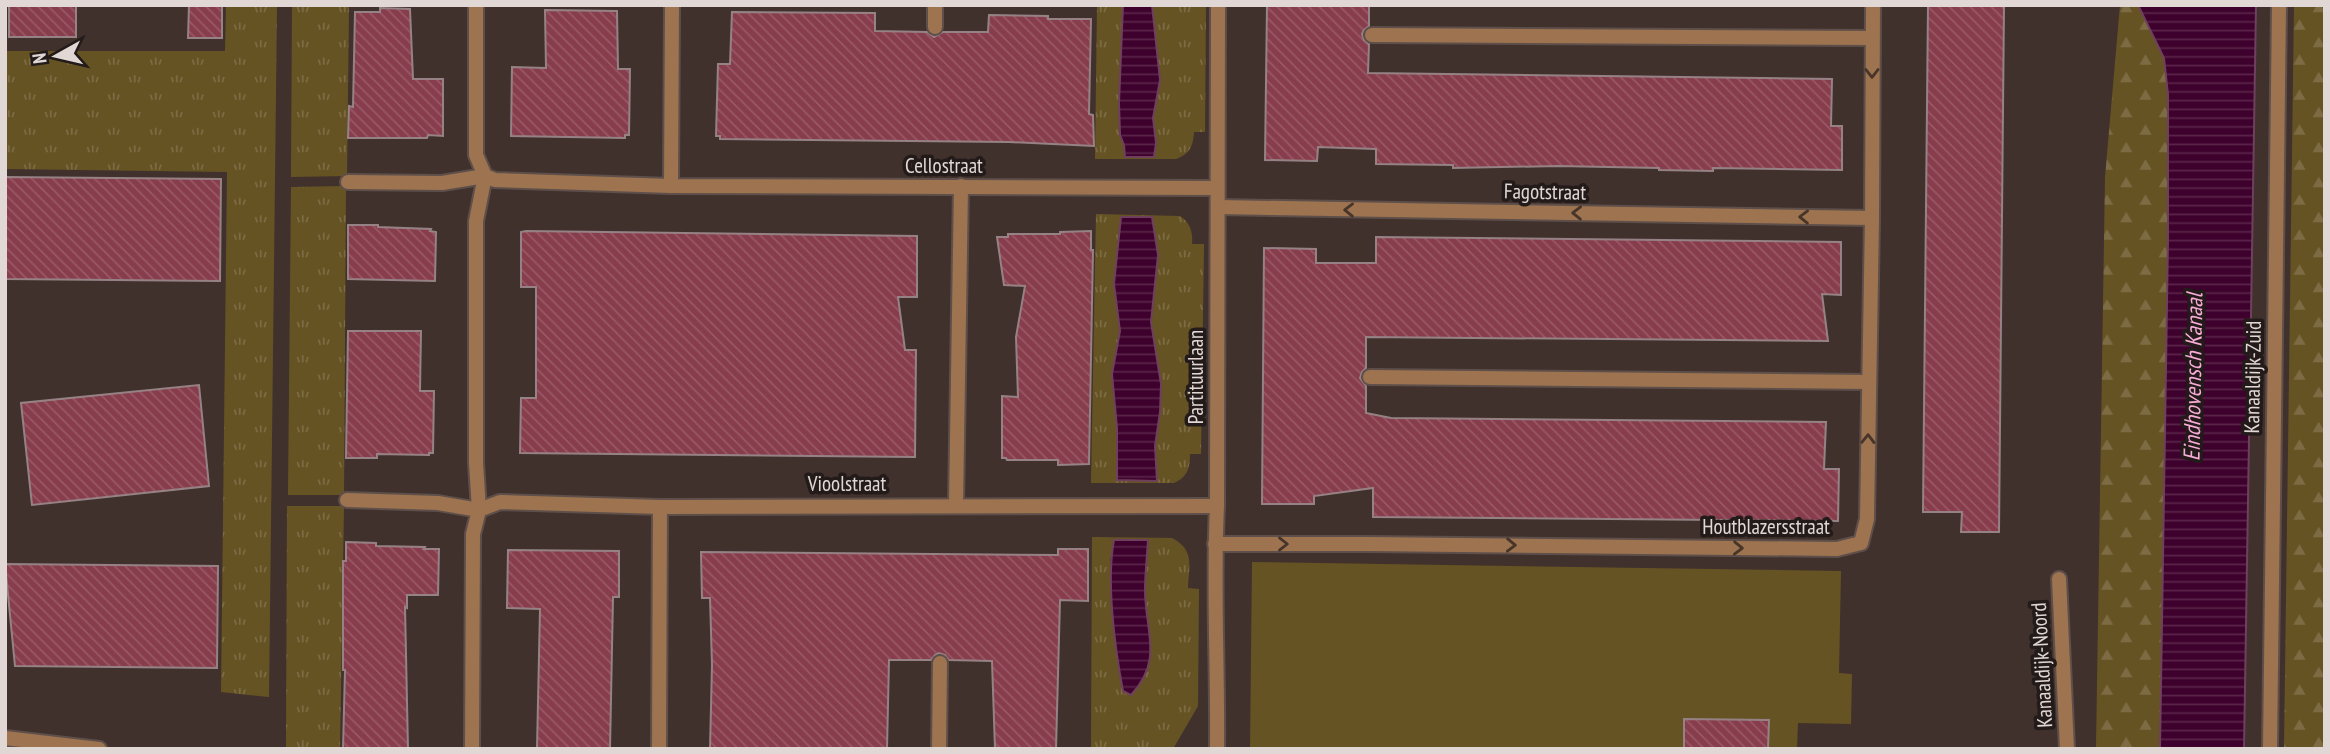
<svg xmlns="http://www.w3.org/2000/svg" width="2330" height="754" font-family="'PT Sans Narrow',sans-serif">
  <defs>
    <pattern id="grass-tufts" width="24" height="20" patternUnits="userSpaceOnUse" patternTransform="scale(1.75)"><rect width="24" height="20" fill="#665324"/><path d="M3 7l-1-3M5 7V3M7 7l1-3M15 17l-1-3M17 17v-4M19 17l1-3" fill="none" stroke="#7c6b43"/></pattern>
    <pattern id="forest-firs" width="22" height="20" patternUnits="userSpaceOnUse" patternTransform="scale(1.75)"><rect width="22" height="20" fill="#665324"/><path d="M5 1l3.5 6h-7zM16 11l3.5 6h-7z" fill="#7c6b43"/></pattern>
    <pattern id="water-rules" width="6" height="5" patternUnits="userSpaceOnUse" patternTransform="scale(1.75)"><rect width="6" height="5" fill="#3e002c"/><path d="M0 2.5h6" fill="none" stroke="#5a244a"/></pattern>
    <pattern id="building-back-hatch" width="6" height="6" patternUnits="userSpaceOnUse" patternTransform="scale(1.75)"><rect width="6" height="6" fill="#883d4c"/><path d="M-1 5l2 2M0 0l6 6M5-1l2 2" fill="none" stroke="#985865"/></pattern>
  </defs>
  <rect width="100%" height="100%" fill="#41312c"/>
  <g fill="url(#grass-tufts)" fill-rule="evenodd">
    <polygon points="226,5 277,5 269,697 221,692 227,172 5,169 5,51 225,51"/>
    <polygon points="292,5 349,5 347,176 291,177"/>
    <path d="M 1097,5 L 1123,5 L 1120,135 L 1124,145 L 1125,157 L 1153,157 L 1156,143 L 1153,118 L 1160,80 L 1152,5 L 1206,5 L 1205,132 L 1194,132 C 1193,146 1190,154 1176,159 L 1095,159 Z"/>
    <polygon points="346,186 344,495 288,495 291,187"/>
    <path d="M 1096,214 L 1180,216 C 1190,223 1193,231 1192,244 L 1204,244 L 1201,454 L 1190,454 C 1190,467 1188,477 1174,483 L 1091,483 ZM 1121,217 L 1152,217 L 1158,255 L 1151,322 L 1161,384 L 1160,412 L 1155,446 L 1156,481 L 1117,480 L 1117,428 L 1112,374 L 1120,331 L 1119,248 Z"/>
    <polygon points="287,506 344,506 340,749 286,749"/>
    <path d="M 1092,537 L 1172,538 C 1195,550 1189,566 1188,588 L 1199,589 L 1198,706 L 1173,749 L 1091,749 ZM 1147,541 L 1145,591 L 1147,668 L 1138,687 L 1131,694 L 1123,691 L 1120,675 L 1110,558 Z"/>
  </g>
  <g fill="url(#forest-firs)">
    <polygon points="2120,5 2138,5 2164,58 2168,94 2168,239 2160,749 2096,749 2105,177"/>
    <polygon points="2294,5 2325,5 2325,749 2284,749"/>
  </g>
  <polygon fill="#665324" points="1252,562 1841,571 1839,673 1852,674 1851,724 1798,723 1797,749 1250,749"/>
  <g fill="url(#water-rules)" stroke="#6f405e" stroke-width="2">
    <polygon points="1123,5 1152,5 1160,80 1153,118 1156,143 1154,157 1125,157 1124,145 1120,135 1119,103"/>
    <polygon points="2138,5 2256,5 2244,749 2160,749 2168,239 2168,94 2164,58"/>
    <polygon points="1121,217 1152,217 1158,255 1151,322 1161,384 1160,412 1155,446 1157,481 1117,480 1117,428 1112,374 1120,331 1114,284"/>
    <path d="M 1114,540 L 1148,540 C 1147,557 1145,574 1145,590 C 1145,631 1164,660 1131,695 L 1123,691 C 1115,649 1106,581 1114,540 Z"/>
  </g>
  <g fill="url(#building-back-hatch)" stroke="#968285" stroke-width="2">
    <rect x="9" y="5" width="67" height="32"/>
    <polygon points="189,5 222,5 222,38 188,38"/>
    <polygon points="1267,5 1369,5 1369,26 1364,30 1362,34 1364,40 1369,44 1368,73 1832,79 1831,126 1842,126 1842,170 1713,168 1713,171 1659,170 1659,168 1558,166 1453,168 1453,165 1376,164 1376,149 1318,147 1317,161 1265,160"/>
    <polygon points="1928,5 2004,5 1999,532 1961,532 1962,512 1923,512"/>
    <polygon points="380,8 410,9 413,79 443,79 443,136 428,135 427,138 348,138 349,106 353,107 355,12 380,12"/>
    <polygon points="545,10 617,11 618,69 630,69 629,135 625,135 625,138 511,136 512,67 546,68"/>
    <polygon points="732,12 875,13 875,31 927,32 934,37 943,32 988,32 989,15 1048,16 1048,19 1091,19 1089,114 1093,115 1094,146 1009,142 720,139 720,136 716,136 718,64 730,64"/>
    <polygon points="5,177 221,179 220,281 5,279"/>
    <polygon points="348,225 378,225 378,227 431,229 430,231 436,232 435,281 348,279"/>
    <polygon points="526,231 917,236 917,297 898,297 905,350 916,350 915,457 520,453 521,398 536,398 536,287 521,287 521,232"/>
    <polygon points="1091,231 1091,250 1093,250 1089,464 1058,465 1058,460 1007,460 1006,458 1002,458 1002,396 1018,397 1016,337 1025,286 1004,285 997,237 1008,237 1008,234 1060,234 1060,232"/>
    <polygon points="1376,237 1841,242 1841,295 1822,294 1828,341 1366,337 1366,368 1362,372 1360,378 1366,386 1366,413 1391,418 1826,422 1824,469 1839,469 1838,521 1373,517 1373,488 1314,496 1314,504 1262,504 1264,248 1316,249 1316,263 1376,263"/>
    <polygon points="348,331 421,331 420,391 434,391 433,453 429,453 429,455 377,454 377,458 346,458"/>
    <polygon points="199,385 209,486 32,505 21,403"/>
    <polygon points="346,542 376,543 376,546 425,547 424,549 439,549 438,595 407,595 407,608 405,607 408,749 343,749 345,670 343,670 343,561 346,561"/>
    <polygon points="1058,549 1088,549 1088,601 1060,600 1056,749 995,749 992,661 949,660 945,655 939,653 935,655 931,660 889,660 887,749 710,749 712,665 710,598 702,598 701,552 1058,555"/>
    <polygon points="508,550 619,551 619,597 613,597 610,749 537,749 540,609 507,608"/>
    <polygon points="5,564 218,566 217,668 15,666"/>
    <polygon points="1684,719 1769,720 1768,749 1684,749"/>
  </g>
  <g fill="none" stroke-linecap="round" stroke-linejoin="round">
    <defs>
      <g id="service">
        <polyline points="935,5 935,27"/>
        <polyline points="1372,35 1872,38"/>
        <polyline points="671,186 672,5"/>
        <polyline points="1370,377 1869,382"/>
        <polyline points="956,505 961,186"/>
        <polyline points="479,510 476,463 476,221 485,176"/>
        <polyline points="659,749 660,507"/>
        <polyline points="939,749 940,663"/>
      </g>
      <g id="minor">
        <polyline points="476,5 476,155 485,176 495,180 671,186 1217,188"/>
        <polyline points="348,182 442,183 485,176"/>
        <polyline points="1218,207 1872,218"/>
        <polyline points="347,500 438,503 479,510"/>
        <polyline points="1215,544 1369,544 1837,549 1861,543 1867,519 1872,218 1873,5"/>
        <polyline points="2059,579 2067,749"/>
        <polyline points="5,738 99,749"/>
        <polyline points="472,749 473,534 479,510 500,502 660,507 1217,506"/>
        <polyline points="2270,749 2279,5"/>
      </g>
      <path id="tertiary" d="M 1217,749 C 1218,668 1213,587 1217,506 L 1218,5"/>
    </defs>
    <use href="#service" stroke="#5e4f4a" stroke-width="18"/>
    <use href="#minor" stroke="#5e4f4a" stroke-width="18"/>
    <use href="#tertiary" stroke="#5e4f4a" stroke-width="18"/>
    <use href="#service" stroke="#9e734f" stroke-width="14"/>
    <use href="#minor" stroke="#9e734f" stroke-width="14"/>
    <use href="#tertiary" stroke="#9e734f" stroke-width="14"/>
  </g>
  <defs><path id="oneway-chevron" d="M-2-3.5L2.5 0L-2 3.5" fill="none" stroke-width="1.6" stroke-linecap="round" stroke-linejoin="round" transform="scale(1.75)"/></defs>
  <g stroke="#473529">
    <use href="#oneway-chevron" transform="translate(1872 73) rotate(90)"/>
    <use href="#oneway-chevron" transform="translate(1349 210) rotate(-179)"/>
    <use href="#oneway-chevron" transform="translate(1577 213) rotate(-179)"/>
    <use href="#oneway-chevron" transform="translate(1804 217) rotate(-179)"/>
    <use href="#oneway-chevron" transform="translate(1868 439) rotate(-89)"/>
    <use href="#oneway-chevron" transform="translate(1283 544)"/>
    <use href="#oneway-chevron" transform="translate(1511 545) rotate(1)"/>
    <use href="#oneway-chevron" transform="translate(1738 548) rotate(1)"/>
  </g>
  <g text-anchor="middle" stroke-width="7" stroke-linejoin="round" paint-order="stroke">
    <g font-size="21" fill="#e1d7d4" stroke="#221b19">
      <text x="944" y="173">Cellostraat</text>
      <text transform="translate(1545 192) rotate(1)" y="7">Fagotstraat</text>
      <text transform="translate(1196 377) rotate(-90)" y="7">Partituurlaan</text>
      <text transform="translate(2253 377) rotate(-89)" y="7">Kanaaldijk-Zuid</text>
      <text x="847" y="491">Vioolstraat</text>
      <text x="1766" y="534">Houtblazersstraat</text>
      <text transform="translate(2042 665) rotate(-93)" y="7">Kanaaldijk-Noord</text>
    </g>
    <g font-size="23" font-style="italic" fill="#f8abd7" stroke="#221b19">
      <text transform="translate(2193 377) rotate(-89)" y="8">Eindhovensch Kanaal</text>
    </g>
  </g>
  <rect width="2330" height="754" fill="none" stroke="#e1d7d4" stroke-width="14"/>
  <g transform="translate(56 56) rotate(262)" stroke="#221b19" stroke-width="5" paint-order="stroke">
  <path d="M0-5L12 26L0 18L-12 26Z" fill="#e1d7d4"/>
  <text y="-10" font-size="19" font-weight="bold" text-anchor="middle" fill="#e1d7d4">N</text>
  </g>
</svg>
